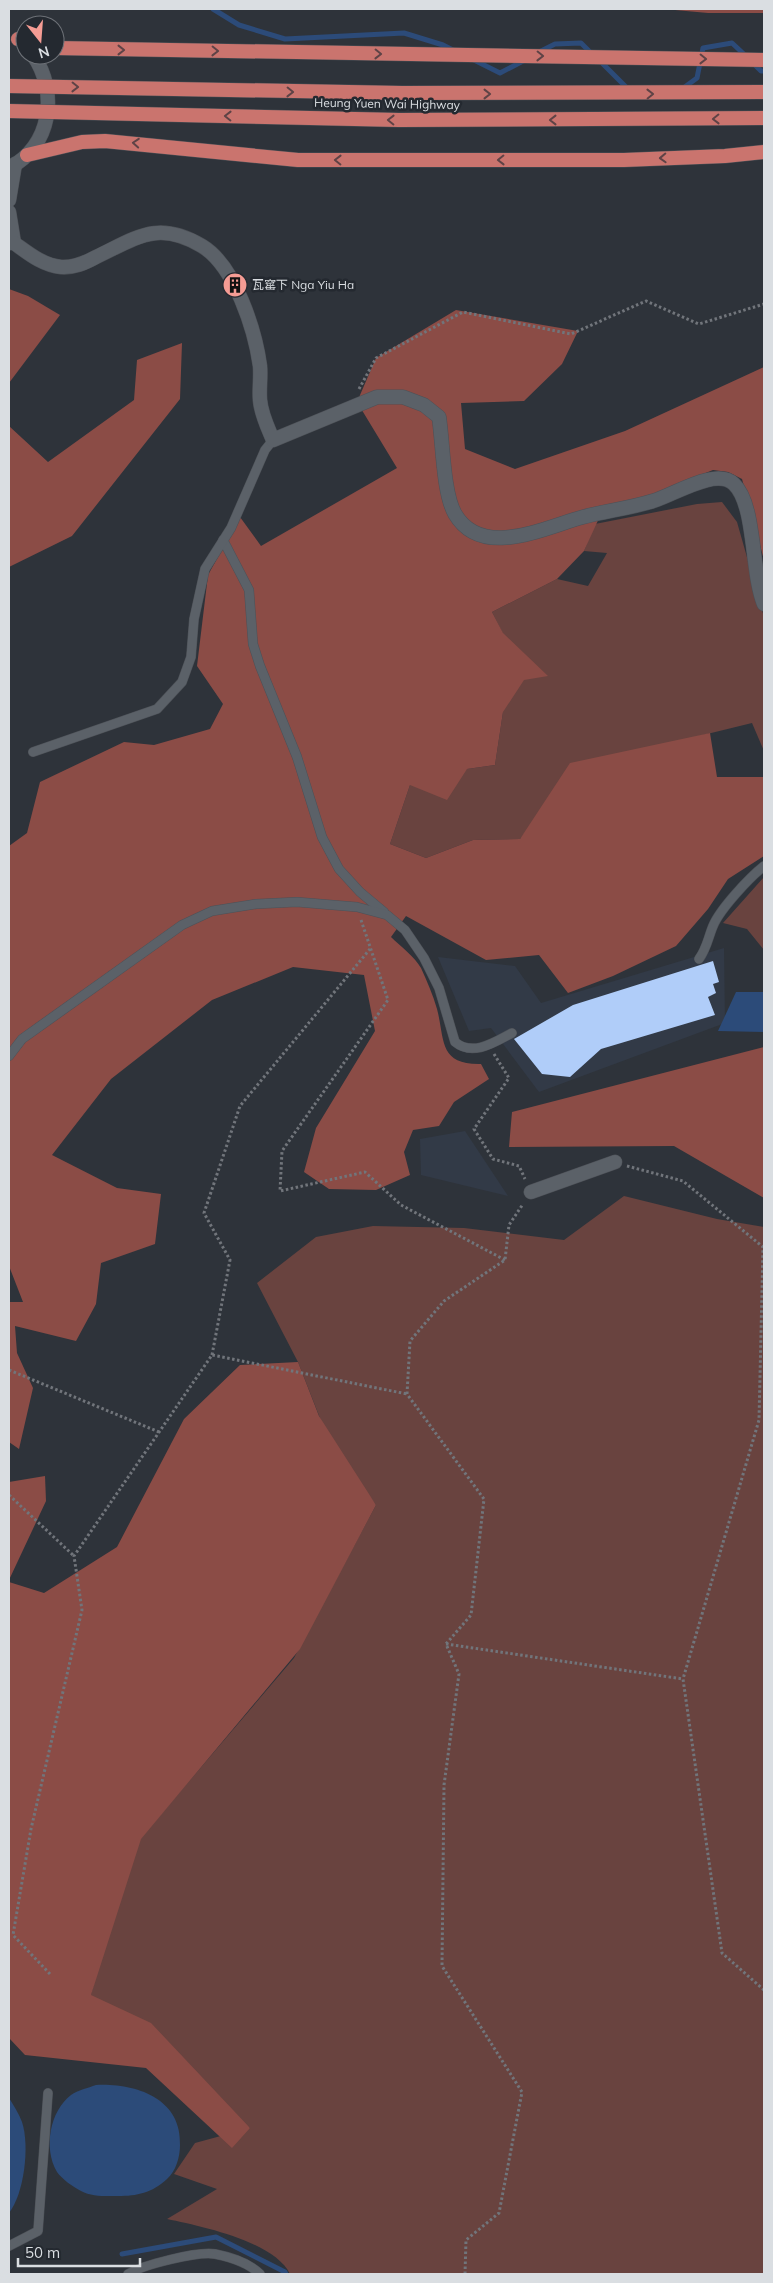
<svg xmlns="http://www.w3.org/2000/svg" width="773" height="2283" font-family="Mulish,'Noto Sans SC',sans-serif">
  <rect width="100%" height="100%" fill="#2e333a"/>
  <g fill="#323a47">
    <polygon points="724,948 725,1023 539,1092 491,1028 469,1031 438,957 515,966 541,1003"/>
    <polygon points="465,1131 508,1196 421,1175 420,1139"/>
  </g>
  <g fill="#69433f">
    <polygon points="722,502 737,522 764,617 764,751 752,723 646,749 549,803 520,839 473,840 426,858 390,844 410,785 467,769 495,765 503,712 506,640 492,612 557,579 588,586 607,553 584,551 595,524 697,504"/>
    <polygon points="764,877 764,950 747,929 723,923"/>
    <path d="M 624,1196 L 717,1219 L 764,1227 L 764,2274 L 290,2274 C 274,2241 200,2226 167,2219 L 217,2189 L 174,2174 L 195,2143 L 250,2128 L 87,2008 L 134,1846 L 294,1658 L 376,1505 L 329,1441 L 298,1362 L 257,1283 L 316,1237 L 373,1226 L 464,1228 L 564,1240 Z"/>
  </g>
  <g fill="#8b4c46">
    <polygon points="664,9 764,9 764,13 708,13"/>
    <polygon points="9,289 28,296 60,315 9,383"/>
    <path d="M 456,310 L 578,331 L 562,364 L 524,401 L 461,403 L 465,449 L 515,469 L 625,431 L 764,367 L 764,560 L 742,479 L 728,472 L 713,470 L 600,516 L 584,551 L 557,579 L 492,612 L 503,633 L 548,676 L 524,680 L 503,712 L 495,765 L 467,769 L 447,800 L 410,785 L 390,844 L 426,858 L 473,840 L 520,839 L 570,763 L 710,733 L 717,777 L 764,777 L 764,856 L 728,879 L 708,909 L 676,946 L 613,976 L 568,993 L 539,955 L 486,960 L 406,916 L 391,937 C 400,946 415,957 421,968 C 427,981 433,995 437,1009 C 445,1039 438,1065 481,1064 L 489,1079 L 454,1102 L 439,1126 L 413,1130 L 404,1152 L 410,1175 L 376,1190 L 329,1189 L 304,1172 L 316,1128 L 375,1031 L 364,975 L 293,967 L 212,1000 L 111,1079 L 52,1155 L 117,1188 L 161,1194 L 155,1244 L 101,1263 L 96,1304 L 76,1341 L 15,1326 L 17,1353 L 33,1388 L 19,1449 L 9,1442 L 9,1302 L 23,1302 L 9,1266 L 9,846 L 27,833 L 40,782 L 124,742 L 154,745 L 210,729 L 223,704 L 197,666 L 208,575 L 240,517 L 261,546 L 397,468 L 357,402 L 376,358 Z"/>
    <polygon points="182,343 180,399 72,536 9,567 9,426 48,462 134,400 137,360"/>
    <polygon points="764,1047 764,1198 674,1146 509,1147 512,1112"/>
    <polygon points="298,1362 319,1416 376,1505 300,1649 141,1839 91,1995 151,2023 250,2128 232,2148 146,2068 25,2055 9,2038 9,1582 44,1593 117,1547 184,1419 240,1365"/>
    <polygon points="45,1476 46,1501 9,1580 9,1482"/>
  </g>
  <g fill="#2c4b79">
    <polygon points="736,992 764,992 764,1032 718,1031"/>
    <path d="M 96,2085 C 135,2083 182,2098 180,2145 C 180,2157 176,2171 167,2179 C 152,2193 137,2196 118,2196 C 106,2196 92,2197 81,2191 C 73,2187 62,2179 57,2172 C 43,2148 50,2111 71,2095 C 78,2090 88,2088 96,2085 Z"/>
    <path d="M 9,2098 C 14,2106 19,2114 22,2122 C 30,2146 24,2194 9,2213 Z"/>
  </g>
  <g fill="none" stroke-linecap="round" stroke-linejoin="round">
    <g stroke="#2c4b79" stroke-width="5">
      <polyline points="213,9 239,25 285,39 404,33 443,45 455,51"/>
      <polyline points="539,52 555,44 581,43 593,55"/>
      <polyline points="474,60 500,73 525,60"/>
      <polyline points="600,61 629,90"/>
      <polyline points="753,63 761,71 764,71"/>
      <polyline points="682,89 697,78 703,48 732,43 747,57"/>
      <polyline points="122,2254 216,2237 285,2272 286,2274"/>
    </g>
  </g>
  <polygon fill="#b0cdf9" points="713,961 719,982 713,984 716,993 708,997 715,1015 601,1049 570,1077 542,1074 514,1039 573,1005"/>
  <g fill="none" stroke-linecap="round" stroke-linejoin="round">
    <defs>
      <g id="service">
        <polyline points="223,540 249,590 253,644 260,666 297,757 322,837 339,869 360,892 384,912"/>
        <polyline points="33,752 157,709 182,682 191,657 194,619 205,569 231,528 265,450 273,440"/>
        <path d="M 699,959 C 707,948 708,938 713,926 C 720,909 749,878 764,866"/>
        <path d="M 9,1056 L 22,1039 L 182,925 L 212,911 L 256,904 L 297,902 L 357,907 L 387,915 L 405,930 L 424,958 L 439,988 L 455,1042 C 473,1057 495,1042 512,1033"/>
        <polyline points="9,2246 38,2231 48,2093"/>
        <path d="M 128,2274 C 143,2265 197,2251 215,2254 C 230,2257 249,2263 260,2274"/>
      </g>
      <g id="minor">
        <path d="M 9,168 C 51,147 59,92 33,55"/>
        <polyline points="9,200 15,164"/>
        <polyline points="9,212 14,243"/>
        <path d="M 9,243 L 14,243 C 28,253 42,265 61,267 C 74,268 85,263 96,257 C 138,237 158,220 202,246 C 235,266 255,330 260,366 C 261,378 259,389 260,400 C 261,414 268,428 273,440 L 377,397 L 403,397 L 424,405 L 439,417 C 443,443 443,493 455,514 C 482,560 545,527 583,517 C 606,511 631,508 653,501 C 674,495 716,467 734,484 C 756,505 751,573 764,604"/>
        <polyline points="531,1192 615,1162"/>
      </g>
      <g id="trunk">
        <polyline points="18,39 25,41"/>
        <polyline points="55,48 764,60"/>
        <polyline points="27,155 82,142 105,141 298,160 624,160 725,156 764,152"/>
      </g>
    </defs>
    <use href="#service" stroke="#4d5157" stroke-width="10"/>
    <use href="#minor" stroke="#4d5157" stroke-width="15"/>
    <use href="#trunk" stroke="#4d5157" stroke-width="15"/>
    <g stroke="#71757b" stroke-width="3" stroke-dasharray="2.5 2.5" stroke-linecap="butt">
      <polyline points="359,389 376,358 463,312 571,334 646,301 699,324 764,304"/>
      <polyline points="361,920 388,1000 282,1151 280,1191 365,1172 401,1205 505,1260"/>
      <polyline points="494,1054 509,1078 474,1129 493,1159 519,1166 525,1179"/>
      <polyline points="627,1166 683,1181 763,1247 759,1420 683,1679"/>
      <polyline points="212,1355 230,1260 204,1213 240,1106 370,949"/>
      <polyline points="9,1370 159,1432"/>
      <polyline points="9,1495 74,1556"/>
      <polyline points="446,1644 683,1679 722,1953 764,1990"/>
      <polyline points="50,1974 13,1935 31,1829 82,1610 74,1556 212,1355 407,1394"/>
      <polyline points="465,2274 466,2240 499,2213 522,2092 442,1966 444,1785 459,1674 446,1644 471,1615 484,1499 407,1394 410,1341 444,1301 505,1260 509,1225 523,1204"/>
    </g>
    <use href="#service" stroke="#5b6168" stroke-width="9"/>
    <use href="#minor" stroke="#5b6168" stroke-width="14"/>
    <use href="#trunk" stroke="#ca746e" stroke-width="14"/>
    <defs>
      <g id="trunk-bridge">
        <polyline points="9,86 402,93 764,92"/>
        <polyline points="9,111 399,120 764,118"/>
      </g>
    </defs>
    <use href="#trunk-bridge" stroke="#4d5157" stroke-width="15" stroke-linecap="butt"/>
    <use href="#trunk-bridge" stroke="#ca746e" stroke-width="14"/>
  </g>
  <defs><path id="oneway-chevron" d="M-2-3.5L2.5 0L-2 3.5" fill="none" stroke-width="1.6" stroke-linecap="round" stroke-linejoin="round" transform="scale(1.25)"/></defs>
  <g stroke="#5e4346">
    <use href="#oneway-chevron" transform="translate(121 50)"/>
    <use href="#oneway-chevron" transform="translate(215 51) rotate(1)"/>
    <use href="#oneway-chevron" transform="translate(378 54) rotate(1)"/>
    <use href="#oneway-chevron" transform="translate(540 56) rotate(1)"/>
    <use href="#oneway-chevron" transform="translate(703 59) rotate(1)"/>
    <use href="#oneway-chevron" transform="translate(75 87) rotate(1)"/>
    <use href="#oneway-chevron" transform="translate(290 92) rotate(1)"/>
    <use href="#oneway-chevron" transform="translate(487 94)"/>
    <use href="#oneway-chevron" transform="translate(650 94) rotate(-1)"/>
    <use href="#oneway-chevron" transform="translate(228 116) rotate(-179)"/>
    <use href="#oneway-chevron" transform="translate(716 119) rotate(179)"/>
    <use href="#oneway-chevron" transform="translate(391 120) rotate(-179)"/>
    <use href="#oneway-chevron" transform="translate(553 120) rotate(-180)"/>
    <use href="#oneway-chevron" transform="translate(136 143) rotate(-176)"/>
    <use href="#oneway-chevron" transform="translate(663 158) rotate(178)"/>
    <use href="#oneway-chevron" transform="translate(338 160) rotate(-179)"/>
    <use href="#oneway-chevron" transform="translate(501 160) rotate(179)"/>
  </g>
  <defs>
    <symbol id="building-disc" viewBox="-11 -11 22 22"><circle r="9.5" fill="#f59c94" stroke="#242930"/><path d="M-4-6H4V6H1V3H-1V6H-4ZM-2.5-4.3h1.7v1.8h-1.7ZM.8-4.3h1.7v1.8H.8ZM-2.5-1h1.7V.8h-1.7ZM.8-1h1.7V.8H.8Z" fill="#111"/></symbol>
  </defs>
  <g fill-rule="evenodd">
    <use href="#building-disc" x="221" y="271" width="28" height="28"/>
  </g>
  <g text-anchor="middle" stroke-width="5" stroke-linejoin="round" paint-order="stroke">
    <g font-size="12" fill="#dadee2" stroke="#242930">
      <text transform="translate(387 104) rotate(1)" y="4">Heung Yuen Wai Highway</text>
    </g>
    <g font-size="12" fill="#dadee2" stroke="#242930" text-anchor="start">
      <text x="252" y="289">瓦窰下 Nga Yiu Ha</text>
    </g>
  </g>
  <rect width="773" height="2283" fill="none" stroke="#dadee2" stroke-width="20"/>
  <g transform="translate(40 40) rotate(163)"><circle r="24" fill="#242930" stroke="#6d7177"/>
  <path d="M0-4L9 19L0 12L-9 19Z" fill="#f59c94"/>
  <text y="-8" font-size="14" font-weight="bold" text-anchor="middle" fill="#dadee2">N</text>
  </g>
  <path d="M18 2258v8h122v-8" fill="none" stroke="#dadee2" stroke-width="2.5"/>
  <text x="25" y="2258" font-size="15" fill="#dadee2" stroke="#242930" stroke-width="4" paint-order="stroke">50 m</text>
</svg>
